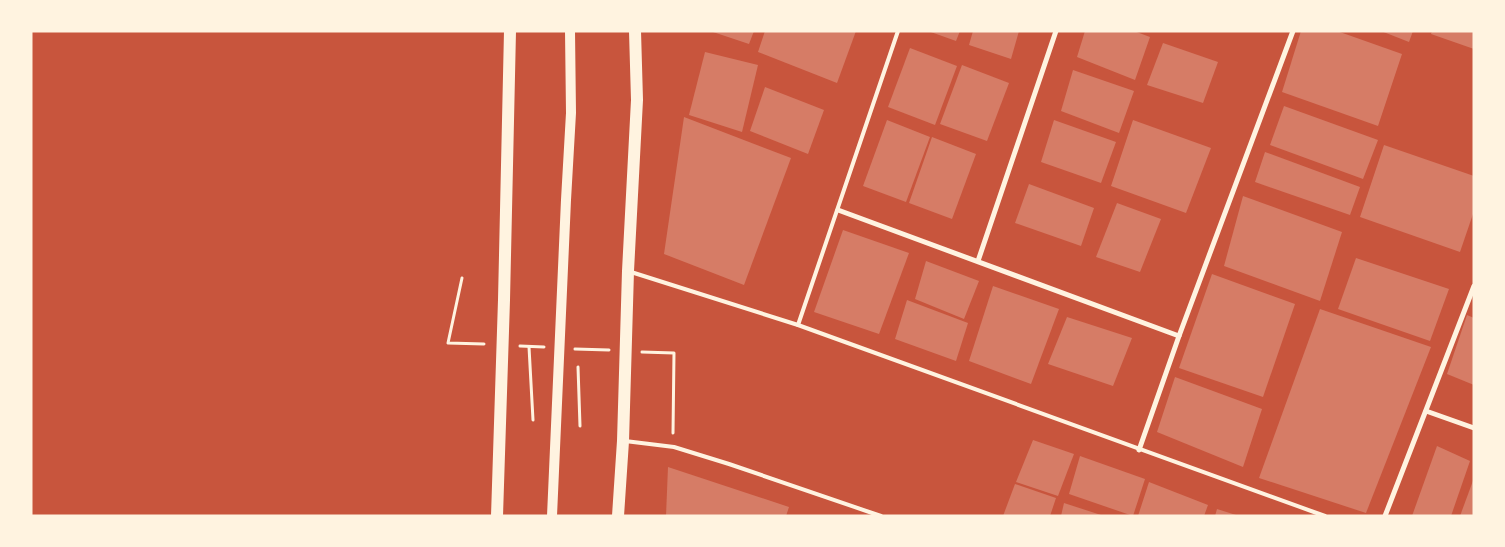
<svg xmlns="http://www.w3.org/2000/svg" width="1505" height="547" font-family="Rubik,sans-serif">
  <rect width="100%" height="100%" fill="#c8553d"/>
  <g fill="#d67c66">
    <polygon points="710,31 754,31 749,44"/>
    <polygon points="765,31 856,31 837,83 758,52"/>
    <polygon points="928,31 960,31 956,41"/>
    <polygon points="973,31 1019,31 1011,59 969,45"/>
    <polygon points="1085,31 1134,31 1150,37 1135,80 1077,57"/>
    <polygon points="1301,31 1337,31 1402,54 1378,126 1282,92"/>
    <polygon points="1381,31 1413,31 1409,42"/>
    <polygon points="1432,31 1474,31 1474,49 1431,34"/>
    <polygon points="1163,43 1218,62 1203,103 1147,85"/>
    <polygon points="910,48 957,66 935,125 888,107"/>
    <polygon points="705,52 758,65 742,132 689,115"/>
    <polygon points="962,65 1009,83 987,141 940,124"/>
    <polygon points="1073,70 1134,91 1119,133 1061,111"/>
    <polygon points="765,87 824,110 808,154 750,131"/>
    <polygon points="1284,106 1378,140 1363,179 1270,145"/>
    <polygon points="684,117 791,158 744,285 664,254"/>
    <polygon points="887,120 930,137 906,202 863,186"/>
    <polygon points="1054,120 1116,142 1101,183 1041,162"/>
    <polygon points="1133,120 1211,148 1186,213 1111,186"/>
    <polygon points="932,137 976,154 952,219 909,203"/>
    <polygon points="1384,145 1474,176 1474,211 1460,252 1360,217"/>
    <polygon points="1265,152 1360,187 1350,215 1255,182"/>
    <polygon points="1029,184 1094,208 1081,246 1015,223"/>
    <polygon points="1243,196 1342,232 1320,301 1224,266"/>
    <polygon points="1117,203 1161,219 1140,272 1096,257"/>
    <polygon points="843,230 909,253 879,334 814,312"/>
    <polygon points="1356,258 1449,289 1430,341 1338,309"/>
    <polygon points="926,261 979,281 964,319 915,299"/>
    <polygon points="1212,274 1295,304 1263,397 1179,368"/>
    <polygon points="993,286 1059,309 1031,384 969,361"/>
    <polygon points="907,300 968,323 956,361 895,339"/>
    <polygon points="1320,309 1431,347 1366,513 1259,478"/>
    <polygon points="1467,315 1474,318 1474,385 1447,374"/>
    <polygon points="1067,317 1132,338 1113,386 1048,364"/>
    <polygon points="1175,377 1262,409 1243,467 1157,432"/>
    <polygon points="1033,440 1074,454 1058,496 1016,482"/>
    <polygon points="1437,446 1470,461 1451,516 1412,516"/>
    <polygon points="1080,456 1145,479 1133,516 1069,494"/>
    <polygon points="668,467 789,507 786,516 666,516"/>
    <polygon points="1474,479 1474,516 1460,516 1474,478"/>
    <polygon points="1149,482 1208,505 1204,516 1138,516"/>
    <polygon points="1015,484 1056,498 1050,516 1003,516"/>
    <polygon points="1064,503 1101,515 1101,516 1061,516"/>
    <polygon points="1217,509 1236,515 1236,516 1215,516"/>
  </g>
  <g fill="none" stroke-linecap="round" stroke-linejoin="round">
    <g stroke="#fff3e0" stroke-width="3">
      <polyline points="462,278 448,343 484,344"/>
      <polyline points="520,346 544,347"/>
      <polyline points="529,347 533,420"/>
      <polyline points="575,349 609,350"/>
      <polyline points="642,352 674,353 673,433"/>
      <polyline points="578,367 580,426"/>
    </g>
    <g stroke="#fff3e0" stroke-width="4">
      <polyline points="631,272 798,325 1325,516"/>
      <polyline points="798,325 898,31"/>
      <polyline points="625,441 674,447 729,464 881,516"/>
    </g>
    <g stroke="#fff3e0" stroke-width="5">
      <polyline points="838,210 1179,336"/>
      <polyline points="978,261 1056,31"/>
      <polyline points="1426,411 1474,428"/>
      <polyline points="1139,450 1179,336 1293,31"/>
      <polyline points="1385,516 1474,286"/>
    </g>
    <polyline stroke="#fff3e0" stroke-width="10" points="552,516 566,200 571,113 570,31"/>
    <g stroke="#fff3e0" stroke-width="12">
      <polyline points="497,516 504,300 510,31"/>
      <polyline points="618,516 623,441 628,271 637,100 635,31"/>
    </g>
  </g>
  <rect width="1505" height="547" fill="none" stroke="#fff3e0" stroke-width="65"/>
</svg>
